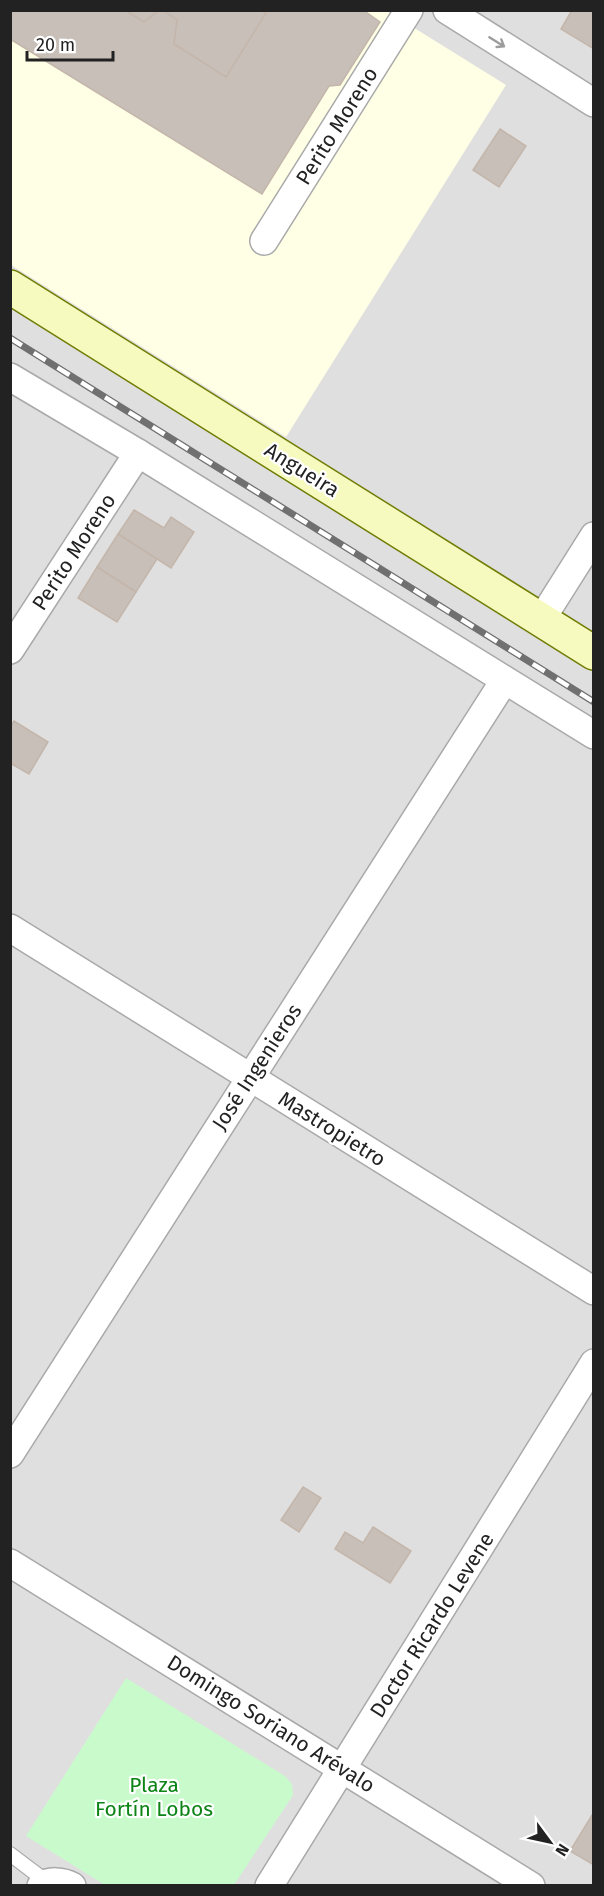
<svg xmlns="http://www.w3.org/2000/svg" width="604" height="1896" font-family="'Fira Sans',sans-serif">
  <rect width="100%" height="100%" fill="#f2efe9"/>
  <rect fill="#e0dfdf" x="11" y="11" width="582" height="1874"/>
  <polygon fill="#ffffe5" points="10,11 387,11 506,85 286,437 11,265"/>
  <polygon fill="#c8facc" points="126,1678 285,1776 292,1784 293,1795 234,1885 105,1885 26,1836"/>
  <g fill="#c7bfb8" stroke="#c4b6ab" stroke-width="1.5">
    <polygon points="10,10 363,10 380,22 340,85 329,86 262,194 10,39"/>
    <polygon points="125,10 159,10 144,22"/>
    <polygon points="163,10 261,10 266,13 226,77 174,44 177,20"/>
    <polygon points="572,10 594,10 594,49 561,29"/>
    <polygon points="500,129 526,146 499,187 473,170"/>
    <polygon points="134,510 164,528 171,517 194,532 171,568 118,534"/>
    <polygon points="118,534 157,559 136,592 97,567"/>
    <polygon points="97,567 136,592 117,622 78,598"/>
    <polygon points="14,721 48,742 29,774 10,763 10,727"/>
    <polygon points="303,1487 321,1498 299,1532 281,1520"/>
    <polygon points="373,1527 411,1551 390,1583 335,1549 345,1532 363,1543"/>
    <polygon points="594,1812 594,1865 570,1851"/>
  </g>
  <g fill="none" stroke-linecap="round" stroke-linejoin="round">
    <defs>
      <polyline id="lane" points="10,1854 47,1882"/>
      <g id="street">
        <polyline points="447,10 594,103"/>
        <polyline points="264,241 409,10"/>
        <polyline points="10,377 138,453 594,735"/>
        <polyline points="541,620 594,536"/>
        <polyline points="10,650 138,453"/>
        <polyline points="10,928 594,1291"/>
        <polyline points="10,1454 504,681"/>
        <polyline points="10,1563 531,1886"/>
        <path d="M 41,1886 C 49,1880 63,1881 72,1886"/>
        <polyline points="269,1886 594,1363"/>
      </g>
      <polyline id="secondary" points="10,287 594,653"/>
    </defs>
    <use href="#lane" stroke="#a9a9a9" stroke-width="16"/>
    <use href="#street" stroke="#a9a9a9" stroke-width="30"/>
    <use href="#secondary" stroke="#707d05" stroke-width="36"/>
    <use href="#lane" stroke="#fff" stroke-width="14"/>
    <use href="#street" stroke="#fff" stroke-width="27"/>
    <use href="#secondary" stroke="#f7fabf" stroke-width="33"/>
    <defs>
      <polyline id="rail" points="10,338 594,702"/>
    </defs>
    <use href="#rail" stroke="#707070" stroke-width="7"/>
    <use href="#rail" stroke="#fff" stroke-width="4.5" stroke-dasharray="14" stroke-linecap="butt"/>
  </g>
  <defs><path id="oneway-shaft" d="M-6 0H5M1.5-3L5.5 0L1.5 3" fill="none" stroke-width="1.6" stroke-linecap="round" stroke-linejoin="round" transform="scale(1.5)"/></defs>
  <use stroke="#9c9c9c" href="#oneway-shaft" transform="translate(497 42) rotate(32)"/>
  <g text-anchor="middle" stroke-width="4.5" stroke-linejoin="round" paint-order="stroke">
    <g font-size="21" fill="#222" stroke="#fff">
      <text transform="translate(337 126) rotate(-58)" y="7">Perito Moreno</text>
      <text transform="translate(302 470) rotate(32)" y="7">Angueira</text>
      <text transform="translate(74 552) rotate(-57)" y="7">Perito Moreno</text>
      <text transform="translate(257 1067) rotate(-57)" y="7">José Ingenieros</text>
      <text transform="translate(332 1129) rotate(32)" y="7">Mastropietro</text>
      <text transform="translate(432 1625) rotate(-58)" y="7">Doctor Ricardo Levene</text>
      <text transform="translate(271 1724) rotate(32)" y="7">Domingo Soriano Arévalo</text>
    </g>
    <g font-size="21" fill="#0c8416" stroke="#fff">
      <text x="154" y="1792">Plaza<tspan x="154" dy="24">Fortín Lobos</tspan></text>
    </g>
  </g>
  <rect width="604" height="1896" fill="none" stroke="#222222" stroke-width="24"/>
  <g transform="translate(550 1842) rotate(123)" stroke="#ffffff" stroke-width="4.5" paint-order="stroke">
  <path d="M0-4.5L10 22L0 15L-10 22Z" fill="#222222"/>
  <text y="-9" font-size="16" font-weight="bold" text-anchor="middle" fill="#222222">N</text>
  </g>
  <path d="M27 51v9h86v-9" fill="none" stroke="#222222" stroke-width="3"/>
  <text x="36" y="51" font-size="18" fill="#222222" stroke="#ffffff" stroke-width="4.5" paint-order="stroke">20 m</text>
</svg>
